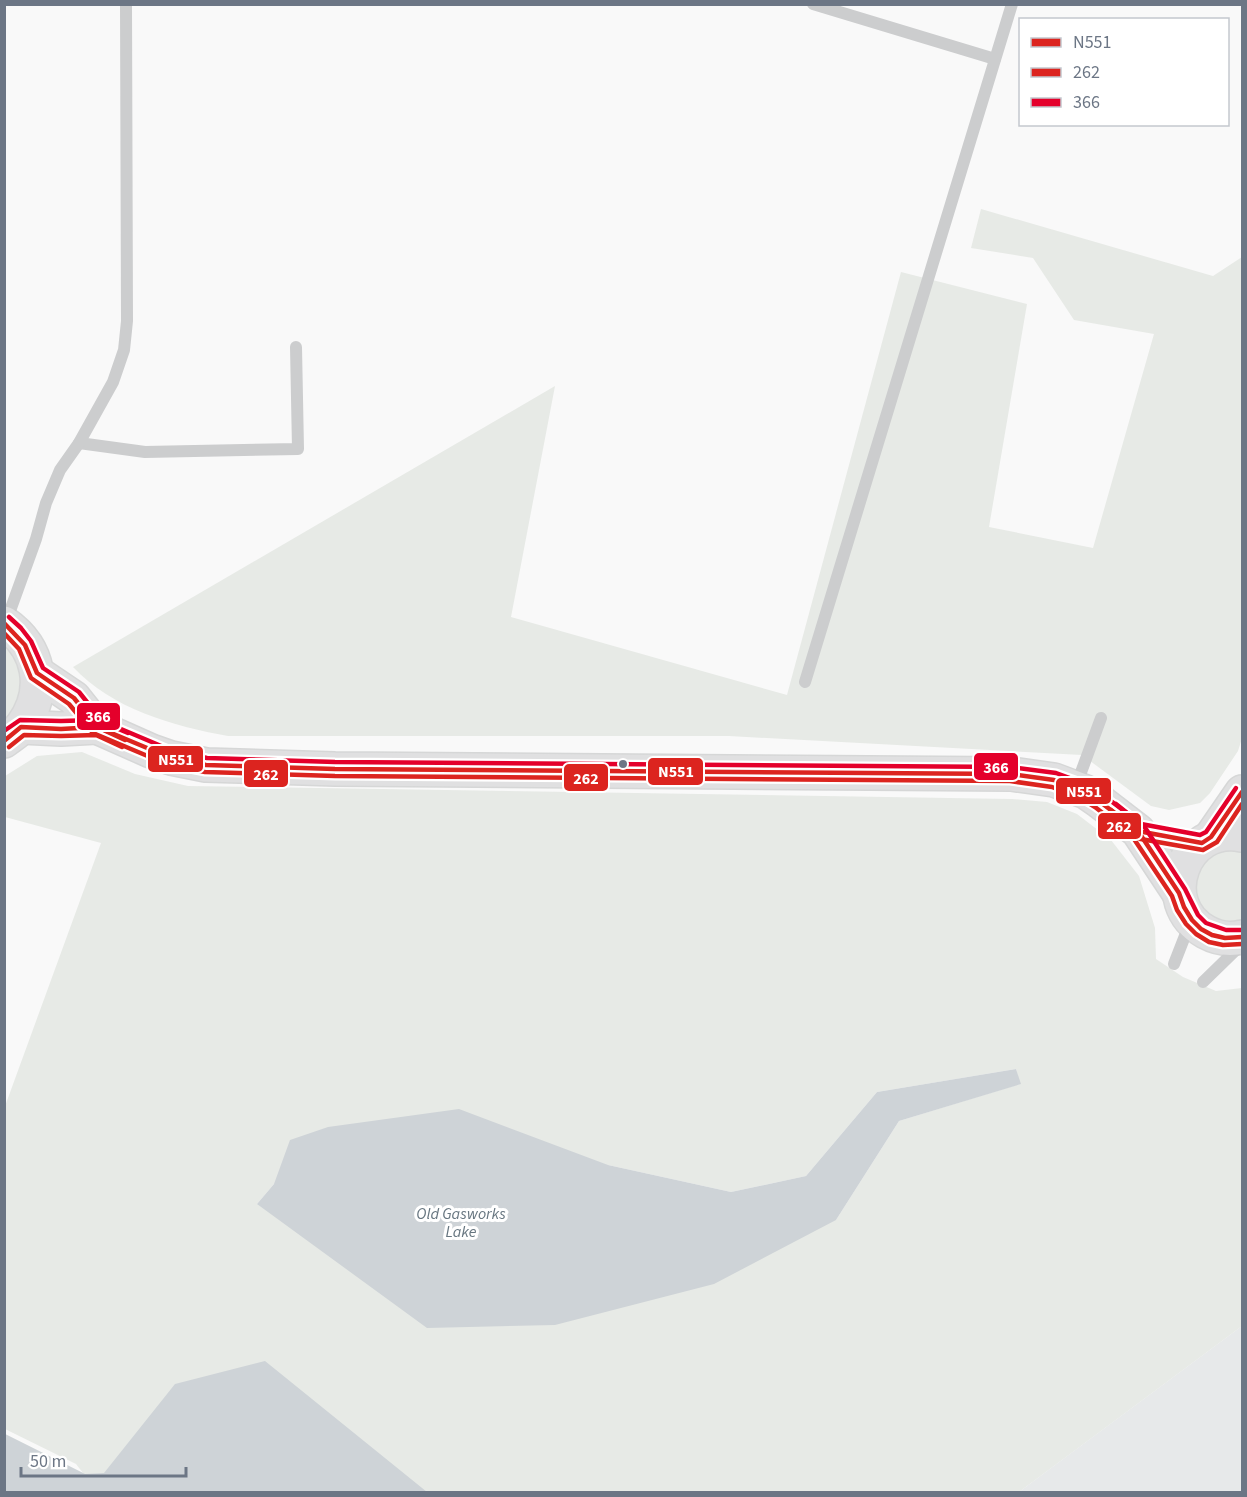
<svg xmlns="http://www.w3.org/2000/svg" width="1247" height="1497" font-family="'Source Sans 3',sans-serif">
  <rect width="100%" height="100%" fill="#f9f9f9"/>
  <polygon fill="#e7e9ea" points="1242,1326 1242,1492 1019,1492 1078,1448"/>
  <g fill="#e7eae6" fill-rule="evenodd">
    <path d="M 981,209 L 1213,276 L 1242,257 L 1242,738 L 1238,751 L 1210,793 L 1200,803 L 1169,810 L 1151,806 L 1082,755 L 729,736 L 228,736 C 173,726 112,709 73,667 L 555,386 L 511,617 L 787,695 L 901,272 L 1027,304 L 989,527 L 1093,548 L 1154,334 L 1074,320 L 1033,258 L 971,248 Z"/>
    <path d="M 5,646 C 21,661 28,686 17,707 C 14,712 8,717 5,722 Z"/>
    <path d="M 82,752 L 135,774 L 188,786 L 1012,799 L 1047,802 L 1077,814 L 1111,840 L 1139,876 L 1155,928 L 1156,959 L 1183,977 L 1216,991 L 1242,988 L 1242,1326 L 1019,1492 L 5,1492 L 5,1434 L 83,1473 L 76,1464 L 5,1429 L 4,1109 L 101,843 L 5,817 L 5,776 L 37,756 ZM 1016,1069 L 1020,1084 L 899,1121 L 836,1220 L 257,1204 L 274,1184 L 608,1165 L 731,1192 L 806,1176 L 877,1092 Z"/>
    <polygon points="1221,849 1242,850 1242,922 1224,924 1203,911 1196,900 1195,875 1201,864"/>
  </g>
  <g fill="#ced3d7">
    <polygon points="1016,1069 1021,1084 899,1121 836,1220 714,1284 555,1325 427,1328 257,1204 274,1184 290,1140 328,1127 459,1109 608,1165 731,1192 806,1176 877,1092"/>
    <polygon points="265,1361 427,1492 5,1492 5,1434 85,1474 104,1473 175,1384"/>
  </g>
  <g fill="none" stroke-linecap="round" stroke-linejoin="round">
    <defs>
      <g id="secondary">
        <path d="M 4,623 C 40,648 48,690 22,726 C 18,732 10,736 4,741"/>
        <polyline points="37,673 74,698 97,727 151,751 171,758 206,765 335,769 1011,774 1054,780 1086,792 1099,801 1138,831 1179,893"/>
        <polyline points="21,727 61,729 97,727"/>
        <path d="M 1242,835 C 1184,823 1154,903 1206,932 C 1217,938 1230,940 1242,937"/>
        <polyline points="1211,837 1242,792"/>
      </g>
    </defs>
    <use href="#secondary" stroke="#d6d7d7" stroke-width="36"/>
    <g stroke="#cccdce" stroke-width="12">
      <polyline points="813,4 995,59"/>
      <polyline points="79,443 145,452 298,449 296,347"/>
      <polyline points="6,622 36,539 46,503 60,470 79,443 113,382 124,350 127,321 126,4"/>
      <polyline points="805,682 1012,4"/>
      <polyline points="1076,786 1101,718"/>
      <polyline points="1174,964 1190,923"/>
      <polyline points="1203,982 1242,944"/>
    </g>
    <use href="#secondary" stroke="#e0e0e1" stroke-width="33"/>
    <defs>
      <g id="bus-1">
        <polyline points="4,623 25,645 37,673 74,698 97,727 171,758 206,765 335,769 1011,774 1054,780 1086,792 1099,801 1138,831 1179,893 1184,907 1192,920 1201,929 1212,935 1225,938 1242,937"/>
        <polyline points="4,741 21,727 61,729 97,727 125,740"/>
        <polyline points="1111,810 1138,831 1202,843 1211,837 1242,792"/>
      </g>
      <g id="bus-2">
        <polyline points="4,633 19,649 31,678 69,704 93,733 169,765 205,772 335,776 1010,781 1052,787 1082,799 1095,807 1132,836 1172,896 1177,910 1186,924 1196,934 1209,942 1223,945 1242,944"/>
        <polyline points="9,747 24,735 61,736 96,735 122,747"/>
        <polyline points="1106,816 1135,838 1203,850 1217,842 1242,804"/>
      </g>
      <g id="bus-3">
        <polyline points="9,617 21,628 31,641 43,668 79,692 102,721 173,751 207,758 335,762 1011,767 1056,773 1089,785 1103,795 1144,826 1185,889 1198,915 1206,923 1226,930 1242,930"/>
        <polyline points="4,731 20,720 61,721 97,720 128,733"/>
        <polyline points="1116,804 1141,824 1200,835 1206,832 1236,788"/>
      </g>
    </defs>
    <use href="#bus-1" stroke="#fff" stroke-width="9"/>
    <use href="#bus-2" stroke="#fff" stroke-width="9"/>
    <use href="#bus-3" stroke="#fff" stroke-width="9"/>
    <use href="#bus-1" stroke="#dc241f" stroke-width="4.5"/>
    <use href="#bus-2" stroke="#dc241f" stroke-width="4.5"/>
    <use href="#bus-3" stroke="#e4002b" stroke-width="4.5"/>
  </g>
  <circle fill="#6c7685" stroke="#fff" stroke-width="2" cx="623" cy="764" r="5"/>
  <g text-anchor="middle" stroke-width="6" stroke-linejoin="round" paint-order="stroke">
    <g font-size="16" font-style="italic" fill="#677680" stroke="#fff">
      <text x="461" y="1219">Old Gasworks<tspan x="461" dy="18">Lake</tspan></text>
    </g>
  </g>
  <g stroke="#fff" stroke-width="2">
    <rect x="76" y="702" width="45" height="29" rx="6" fill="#e4002b"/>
    <rect x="147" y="745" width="57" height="28" rx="6" fill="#dc241f"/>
    <rect x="973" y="752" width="46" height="29" rx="6" fill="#e4002b"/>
    <rect x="647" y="757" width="57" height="29" rx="6" fill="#dc241f"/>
    <rect x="243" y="759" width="46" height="29" rx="6" fill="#dc241f"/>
    <rect x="563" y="763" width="46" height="29" rx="6" fill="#dc241f"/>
    <rect x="1055" y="777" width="57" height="28" rx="6" fill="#dc241f"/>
    <rect x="1097" y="812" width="45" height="28" rx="6" fill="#dc241f"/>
  </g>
  <g font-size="16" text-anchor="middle" font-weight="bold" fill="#fff">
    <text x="98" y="722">366</text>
    <text x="176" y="765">N551</text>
    <text x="996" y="773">366</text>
    <text x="676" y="777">N551</text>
    <text x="266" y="780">262</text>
    <text x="586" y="784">262</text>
    <text x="1084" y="797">N551</text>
    <text x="1119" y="832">262</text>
  </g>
  <rect width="1247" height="1497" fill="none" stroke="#6c7685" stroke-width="12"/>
  <rect x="1019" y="18" width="210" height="108" fill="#ffffff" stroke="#c4c8ce" stroke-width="1.5"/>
  <rect x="1031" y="38" width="30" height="9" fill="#dc241f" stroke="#c4c8ce" stroke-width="1.5"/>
  <text x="1073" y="48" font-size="18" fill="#6c7685">N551</text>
  <rect x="1031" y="68" width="30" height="9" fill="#dc241f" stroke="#c4c8ce" stroke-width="1.5"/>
  <text x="1073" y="78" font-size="18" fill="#6c7685">262</text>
  <rect x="1031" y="98" width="30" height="9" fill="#e4002b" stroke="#c4c8ce" stroke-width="1.5"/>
  <text x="1073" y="108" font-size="18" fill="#6c7685">366</text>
  <path d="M21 1467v9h165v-9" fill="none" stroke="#6c7685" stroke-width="3"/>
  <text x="30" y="1467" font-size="18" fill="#6c7685" stroke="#ffffff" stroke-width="4.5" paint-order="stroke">50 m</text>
</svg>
